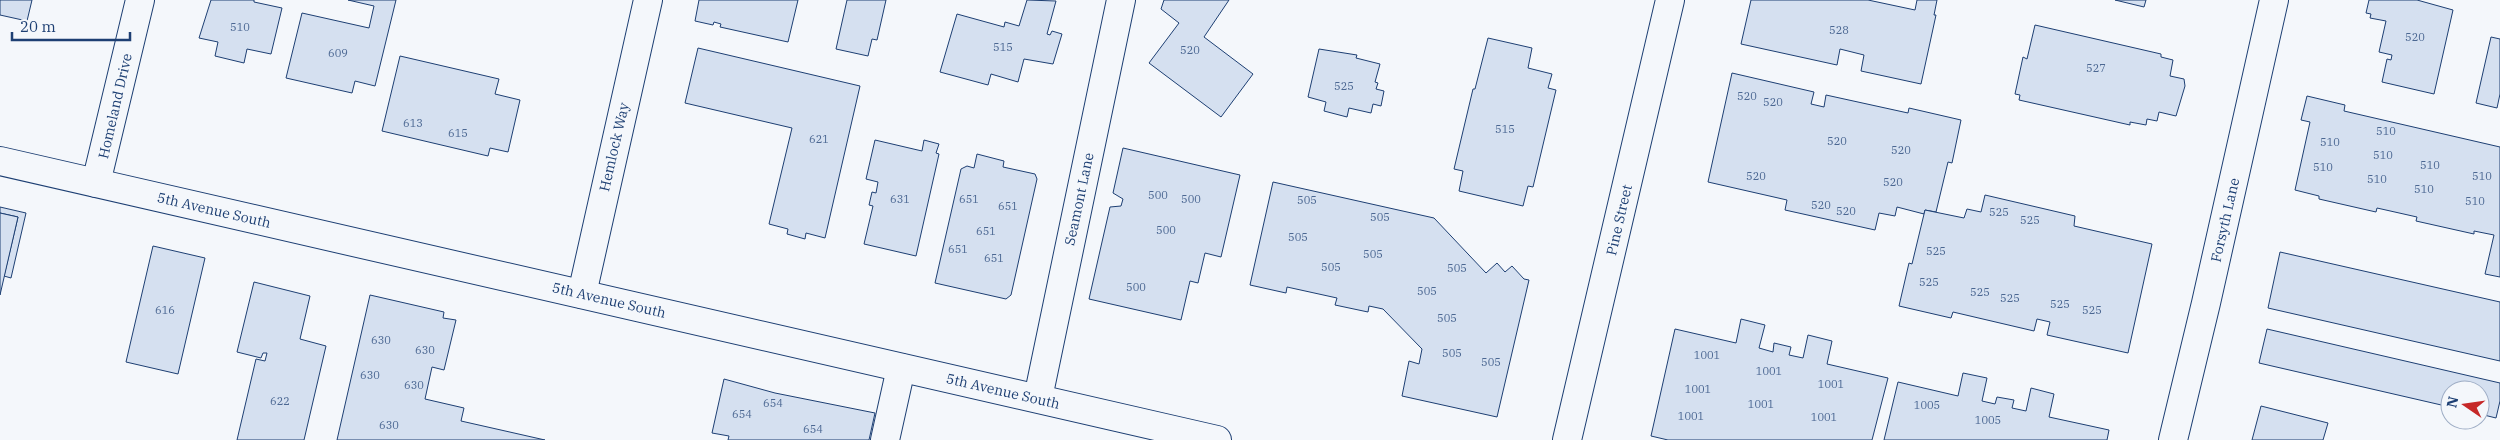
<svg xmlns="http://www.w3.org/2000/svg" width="2500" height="440" font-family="'IBM Plex Serif',serif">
  <rect width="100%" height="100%" fill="#f4f7fb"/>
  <g fill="#d5e0f0" stroke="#1d3f73">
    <polygon points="0,0 32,0 27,21 0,15"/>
    <polygon points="211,0 254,0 254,2 282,8 271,54 247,49 244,63 215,56 218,42 199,38"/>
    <polygon points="348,0 396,0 375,86 355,81 352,93 286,78 302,13 369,28 374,6"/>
    <polygon points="699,0 798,0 788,42 720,27 721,24 714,22 713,25 695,21"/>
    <polygon points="847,0 886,0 877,40 872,39 868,56 836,49"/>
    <polygon points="1027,0 1056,1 1047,34 1050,35 1052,31 1062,34 1053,64 1024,59 1018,82 991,74 988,85 940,72 957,14 1004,27 1005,22 1019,26"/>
    <polygon points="1164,0 1229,0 1204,37 1253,74 1221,117 1149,63 1179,23 1161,9"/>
    <polygon points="1751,0 1868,0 1915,10 1917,0 1937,0 1934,15 1936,15 1921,84 1861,71 1864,55 1840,49 1837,65 1741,44"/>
    <polygon points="2115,0 2146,0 2144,7"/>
    <polygon points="2369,0 2417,0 2453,10 2434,94 2382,82 2387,59 2391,60 2392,55 2379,52 2386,21 2370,18 2371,14 2366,13"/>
    <polygon points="2035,25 2161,54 2161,57 2173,60 2170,76 2184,79 2185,86 2176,116 2159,112 2157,121 2147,119 2146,125 2130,122 2130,125 2019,100 2020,95 2015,94 2023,57 2027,59"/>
    <polygon points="2491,37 2500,39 2500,94 2497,108 2476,103"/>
    <polygon points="1488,38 1532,48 1528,68 1552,74 1548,88 1556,90 1533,187 1528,186 1523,206 1459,191 1463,171 1454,169 1473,89 1475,89"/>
    <polygon points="698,48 860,86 825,238 806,233 805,239 787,234 788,229 769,224 792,128 685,103"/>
    <polygon points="1319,49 1357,55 1356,58 1380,64 1375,82 1378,83 1376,89 1384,91 1381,106 1373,104 1371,113 1349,108 1347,117 1324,111 1326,102 1308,97"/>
    <polygon points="400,56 499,79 495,94 520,100 508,152 490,148 488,156 382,131"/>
    <polygon points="1732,73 1814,92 1811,104 1824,107 1826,95 1908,113 1909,108 1961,120 1952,163 1948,162 1936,212 1925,210 1924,214 1897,207 1895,216 1879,213 1875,230 1785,210 1787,200 1708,182"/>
    <polygon points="2307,96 2345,105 2344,111 2500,147 2500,277 2485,274 2494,235 2474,231 2474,234 2416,221 2417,217 2377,208 2376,212 2319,199 2319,196 2295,190 2310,122 2301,120"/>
    <polygon points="875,140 922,151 924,140 939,144 936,153 939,154 916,256 864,244 873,206 869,205 872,192 876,193 878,182 866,179"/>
    <polygon points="1123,148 1240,175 1221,257 1205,253 1198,283 1190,281 1181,320 1089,299 1110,207 1121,206 1123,199 1113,193"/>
    <polygon points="977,154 1004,161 1003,167 1035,174 1037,179 1011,295 1006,299 935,283 961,169 967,166 974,168"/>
    <polygon points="1273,182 1434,218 1486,273 1497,263 1505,272 1512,266 1524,279 1529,280 1497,417 1402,396 1409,361 1419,364 1422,349 1383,309 1369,306 1368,312 1335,305 1337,298 1287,287 1286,293 1250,285"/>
    <polygon points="1985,195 2075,216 2074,226 2152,244 2128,353 2047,335 2050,322 2037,319 2034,331 1953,312 1951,318 1899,306 1909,263 1912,264 1925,210 1964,218 1967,209 1981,212"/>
    <polygon points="0,207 26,213 11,278 4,276 18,217 0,213"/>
    <polygon points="0,213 18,217 0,295"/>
    <polygon points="153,246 205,258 178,374 126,362"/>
    <polygon points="2280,252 2500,302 2500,361 2268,308"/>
    <polygon points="254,282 310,296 300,339 326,346 304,440 237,440 256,359 265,361 267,353 263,353 261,358 237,352"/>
    <polygon points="370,295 444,312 443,318 456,320 444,370 432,367 425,399 464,408 461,421 545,440 337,440"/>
    <polygon points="1741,319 1765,325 1759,348 1773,352 1774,343 1791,347 1789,355 1803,358 1808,335 1832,341 1827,364 1888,378 1872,440 1668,440 1651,436 1675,329 1736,343"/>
    <polygon points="2267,329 2500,383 2500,401 2496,418 2480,414 2480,390 2450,390 2450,407 2259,363"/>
    <polygon points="1963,373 1987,378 1982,401 1995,404 1997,397 2014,400 2012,408 2026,411 2031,388 2054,394 2049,417 2109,430 2107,440 1884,440 1898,382 1958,396"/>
    <polygon points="724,379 775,393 875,413 869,440 728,440 729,436 712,433"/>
    <polygon points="2261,406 2328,423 2323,440 2252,440"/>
  </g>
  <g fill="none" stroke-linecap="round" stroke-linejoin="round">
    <defs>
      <g id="minor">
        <polyline points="96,183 140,0"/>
        <polyline points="582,294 648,0"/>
        <polyline points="1038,398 1121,0"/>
        <polyline points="885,440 901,368"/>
        <polyline points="1567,440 1670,0"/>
        <polyline points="2173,440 2206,303 2274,0"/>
      </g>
      <polyline id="major" points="0,161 1217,440"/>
    </defs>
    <use href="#minor" stroke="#1d3f73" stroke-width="30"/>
    <use href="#major" stroke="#1d3f73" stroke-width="30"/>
    <use href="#minor" stroke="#f4f7fb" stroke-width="28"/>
    <use href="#major" stroke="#f4f7fb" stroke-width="28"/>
  </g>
  <g text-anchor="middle" stroke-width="4" stroke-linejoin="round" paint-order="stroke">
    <g font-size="11" fill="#4b6792">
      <text x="240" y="31">510</text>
      <text x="1839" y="34">528</text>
      <text x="2415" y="41">520</text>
      <text x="1003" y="51">515</text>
      <text x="1190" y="54">520</text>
      <text x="338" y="57">609</text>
      <text x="2096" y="72">527</text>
      <text x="1344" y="90">525</text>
      <text x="1747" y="100">520</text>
      <text x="1773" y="106">520</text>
      <text x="413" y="127">613</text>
      <text x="1505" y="133">515</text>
      <text x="2386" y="135">510</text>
      <text x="458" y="137">615</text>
      <text x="819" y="143">621</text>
      <text x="1837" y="145">520</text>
      <text x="2330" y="146">510</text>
      <text x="1901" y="154">520</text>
      <text x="2383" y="159">510</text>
      <text x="2430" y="169">510</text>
      <text x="2323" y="171">510</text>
      <text x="1756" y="180">520</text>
      <text x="2482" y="180">510</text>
      <text x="2377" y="183">510</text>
      <text x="1893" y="186">520</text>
      <text x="2424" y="193">510</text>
      <text x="1158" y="199">500</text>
      <text x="900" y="203">631</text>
      <text x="969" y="203">651</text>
      <text x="1191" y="203">500</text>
      <text x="1307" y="204">505</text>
      <text x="2475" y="205">510</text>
      <text x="1821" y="209">520</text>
      <text x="1008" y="210">651</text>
      <text x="1846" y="215">520</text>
      <text x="1999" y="216">525</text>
      <text x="1380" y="221">505</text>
      <text x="2030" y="224">525</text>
      <text x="1166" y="234">500</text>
      <text x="986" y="235">651</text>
      <text x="1298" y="241">505</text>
      <text x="958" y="253">651</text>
      <text x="1936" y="255">525</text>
      <text x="1373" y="258">505</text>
      <text x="994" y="262">651</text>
      <text x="1331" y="271">505</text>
      <text x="1457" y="272">505</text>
      <text x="1929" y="286">525</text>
      <text x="1136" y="291">500</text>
      <text x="1427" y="295">505</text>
      <text x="1980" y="296">525</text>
      <text x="2010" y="302">525</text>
      <text x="2060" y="308">525</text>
      <text x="165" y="314">616</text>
      <text x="2092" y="314">525</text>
      <text x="1447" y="322">505</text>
      <text x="381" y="344">630</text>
      <text x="425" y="354">630</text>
      <text x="1452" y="357">505</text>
      <text x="1707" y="359">1001</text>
      <text x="1491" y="366">505</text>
      <text x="1769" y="375">1001</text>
      <text x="370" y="379">630</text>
      <text x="1831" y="388">1001</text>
      <text x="414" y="389">630</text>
      <text x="1698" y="393">1001</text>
      <text x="280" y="405">622</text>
      <text x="773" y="407">654</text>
      <text x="1761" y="408">1001</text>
      <text x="1927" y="409">1005</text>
      <text x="742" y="418">654</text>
      <text x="1691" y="420">1001</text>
      <text x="1824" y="421">1001</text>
      <text x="1988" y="424">1005</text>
      <text x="389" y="429">630</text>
      <text x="813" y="433">654</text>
    </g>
    <g font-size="14" fill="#1d3f73" stroke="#f4f7fb">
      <text transform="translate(115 106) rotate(-77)" y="5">Homeland Drive</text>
      <text transform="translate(614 147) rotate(-77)" y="5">Hemlock Way</text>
      <text transform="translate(1079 199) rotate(-78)" y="5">Seamont Lane</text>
      <text transform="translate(214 210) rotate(13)" y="5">5th Avenue South</text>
      <text transform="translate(1619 220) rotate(-77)" y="5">Pine Street</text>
      <text transform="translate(2225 220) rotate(-77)" y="5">Forsyth Lane</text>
      <text transform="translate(609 300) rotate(13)" y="5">5th Avenue South</text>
      <text transform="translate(1003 391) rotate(13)" y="5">5th Avenue South</text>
    </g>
  </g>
  <g transform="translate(2465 405) rotate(283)"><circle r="24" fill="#f4f7fb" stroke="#9eadc5"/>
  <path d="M0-4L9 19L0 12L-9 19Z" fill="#c62828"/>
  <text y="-8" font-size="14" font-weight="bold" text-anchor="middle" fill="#1d3f73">N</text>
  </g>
  <path d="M12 32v8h118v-8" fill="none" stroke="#1d3f73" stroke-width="2.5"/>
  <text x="20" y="32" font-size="15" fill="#1d3f73" stroke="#f4f7fb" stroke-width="4" paint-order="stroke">20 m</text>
</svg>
